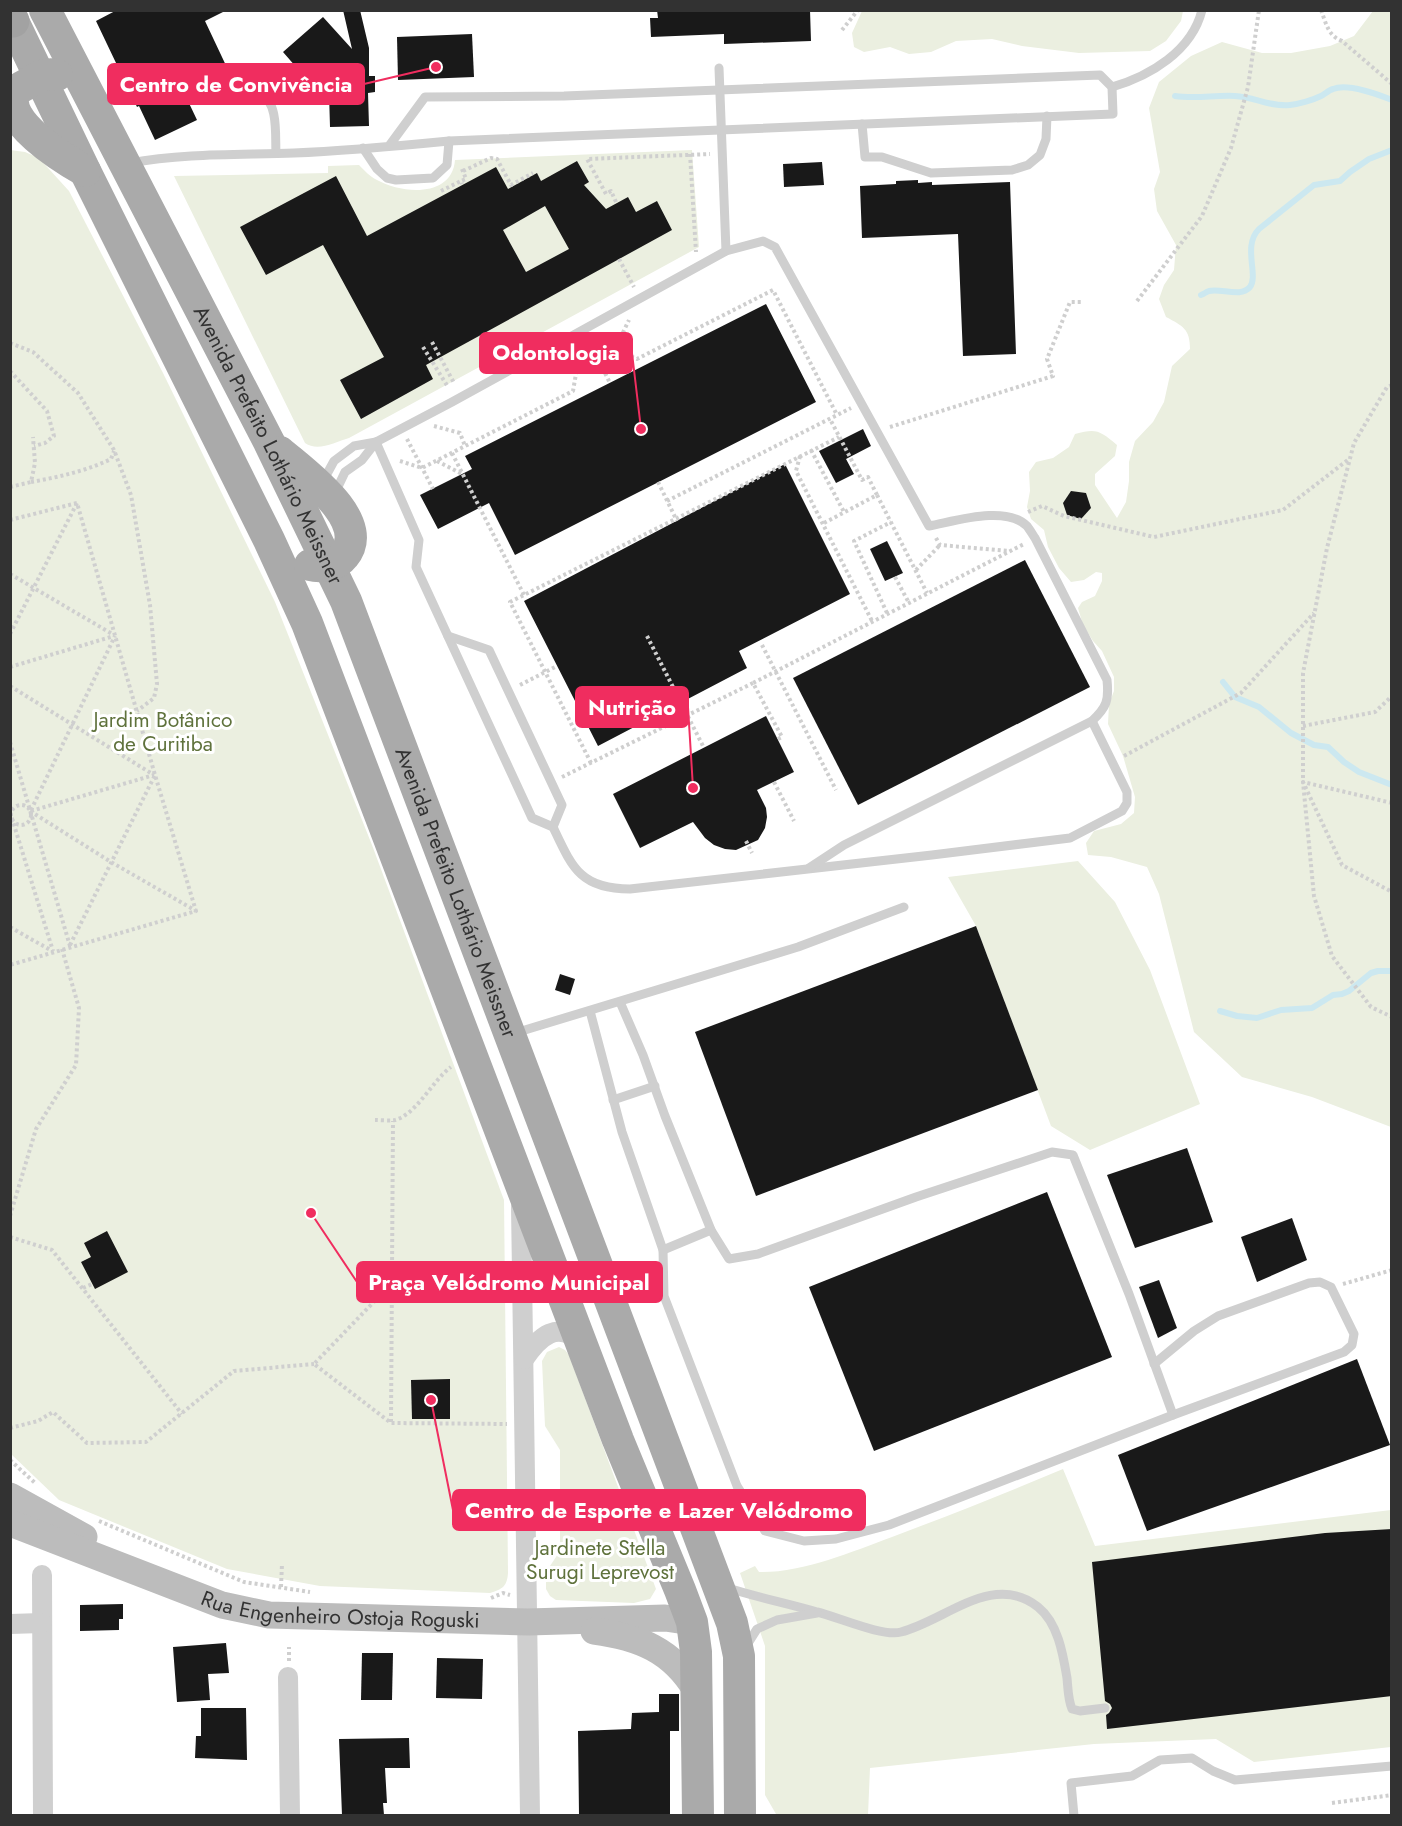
<svg xmlns="http://www.w3.org/2000/svg" width="1402" height="1826" font-family="Jost,sans-serif">
  <rect width="100%" height="100%" fill="#fff"/>
  <g fill="#ebefe0">
    <polygon points="862,11 862,10 1183,11 1181,21 1166,41 1150,51 1079,53 1022,46 992,39 956,41 931,52 909,54 890,47 864,52 854,47 852,33"/>
    <path d="M 1373,11 L 1391,11 L 1391,1127 L 1312,1097 L 1242,1077 L 1194,1032 L 1159,894 L 1147,867 L 1111,857 L 1088,855 L 1086,843 L 1094,831 L 1121,824 L 1134,813 L 1135,797 L 1123,756 L 1108,724 L 1109,704 L 1114,691 L 1114,677 L 1102,651 L 1093,641 L 1083,625 L 1078,608 L 1082,602 L 1095,596 L 1102,581 L 1102,573 L 1096,572 L 1084,580 L 1071,582 L 1059,568 L 1048,547 L 1044,530 L 1031,519 L 1027,507 L 1030,491 L 1029,472 L 1036,462 L 1053,458 L 1069,447 L 1075,434 C 1097,428 1100,431 1117,445 L 1115,456 L 1095,474 L 1095,485 L 1117,518 L 1126,502 L 1129,481 L 1129,462 L 1135,441 L 1153,422 L 1164,402 L 1172,366 L 1190,349 C 1190,329 1183,326 1166,317 L 1159,299 L 1164,285 L 1174,270 L 1176,245 L 1157,211 L 1154,189 L 1160,172 L 1149,108 L 1159,82 L 1191,56 L 1222,42 L 1262,53 L 1291,53 L 1330,46 L 1354,36 Z"/>
    <path d="M 10,150 L 25,152 L 39,158 L 69,191 L 163,373 L 275,602 L 372,845 L 504,1200 L 508,1573 C 507,1586 503,1589 490,1593 L 320,1586 L 227,1569 L 59,1500 L 11,1454 Z"/>
    <path d="M 692,150 L 699,247 L 349,438 C 335,442 318,452 305,443 L 174,176 L 328,173 L 328,166 L 359,165 C 365,171 369,176 377,180 C 402,194 452,198 455,160 Z"/>
    <polygon points="1078,861 1115,902 1150,970 1200,1104 1090,1150 1051,1126 976,926 948,877"/>
    <polygon points="559,1347 565,1350 569,1355 656,1589 650,1599 634,1603 556,1600 550,1596 546,1589 546,1572 560,1551 560,1450 545,1426 542,1361 547,1352"/>
    <path d="M 1063,1469 L 1095,1546 L 1391,1510 L 1391,1747 L 1254,1762 L 1216,1739 L 1094,1744 L 870,1768 L 868,1815 L 776,1814 L 765,1795 L 765,1646 L 740,1573 L 755,1566 L 759,1572 C 803,1573 851,1552 892,1537 C 950,1515 1006,1493 1063,1469 Z"/>
  </g>
  <g fill="none" stroke-linecap="round" stroke-linejoin="round">
    <g stroke="#cce8f0" stroke-width="6">
      <path d="M 1175,96 C 1195,99 1215,95 1235,96 C 1255,97 1269,107 1290,105 C 1299,104 1313,100 1321,96 C 1325,94 1329,90 1333,89 C 1347,83 1377,94 1392,100"/>
      <path d="M 1201,295 C 1204,294 1206,292 1209,291 C 1221,288 1241,298 1250,287 C 1259,275 1242,246 1259,229 L 1314,185 L 1340,181 L 1350,172 L 1369,159 L 1392,150"/>
      <polyline points="1223,682 1235,697 1259,707 1291,733 1314,745 1328,747 1344,762 1359,772 1392,785"/>
      <polyline points="1220,1011 1237,1016 1257,1018 1281,1010 1312,1008 1333,995 1342,994 1349,991 1371,973 1378,971 1392,971"/>
    </g>
  </g>
  <g fill="#191919" fill-rule="evenodd">
    <polygon points="117,10 227,10 205,21 230,74 217,81 219,86 188,101 197,120 155,140 139,106 137,107 96,21"/>
    <polygon points="343,10 360,10 369,48 369,76 375,76 375,92 368,93 369,126 330,127 329,93 324,93 323,71 310,83 283,52 323,17 352,49"/>
    <polygon points="657,10 810,10 811,41 724,44 724,34 651,37 650,18 658,18"/>
    <polygon points="472,34 474,77 398,80 397,37"/>
    <path d="M 577,161 L 589,182 L 584,185 L 606,209 L 628,197 L 636,212 L 657,201 L 672,230 L 426,365 L 433,379 L 361,419 L 340,380 L 384,357 L 323,245 L 266,275 L 240,227 L 336,176 L 367,236 L 496,167 L 508,189 L 537,173 L 541,181 ZM 545,206 L 569,249 L 526,272 L 503,230 Z"/>
    <polygon points="822,162 824,185 784,187 783,164"/>
    <polygon points="918,180 918,183 932,182 932,185 1010,182 1016,354 963,356 958,234 862,238 860,186 896,184 896,181"/>
    <polygon points="766,304 816,402 515,555 489,503 438,529 420,495 472,469 465,456"/>
    <polygon points="863,429 871,446 846,459 854,474 836,483 819,451"/>
    <polygon points="785,464 850,594 739,651 747,668 598,746 524,601"/>
    <polygon points="1071,491 1086,493 1091,508 1081,519 1067,515 1063,503"/>
    <polygon points="887,541 903,573 885,581 870,549"/>
    <polygon points="1025,560 1090,687 858,805 793,678"/>
    <polygon points="766,716 794,772 757,790 766,808 767,817 765,828 758,840 736,850 725,849 714,845 705,838 693,822 640,848 613,794"/>
    <polygon points="976,926 1038,1090 756,1196 695,1032"/>
    <polygon points="560,974 575,979 570,995 555,990"/>
    <polygon points="1187,1148 1213,1222 1135,1248 1107,1175"/>
    <polygon points="1047,1192 1112,1357 874,1451 809,1287"/>
    <polygon points="1292,1218 1307,1260 1257,1282 1241,1237"/>
    <polygon points="107,1231 128,1272 95,1289 81,1262 91,1257 84,1243"/>
    <polygon points="1159,1280 1177,1328 1158,1338 1139,1287"/>
    <polygon points="1357,1359 1390,1445 1147,1531 1118,1455"/>
    <polygon points="450,1379 450,1419 412,1419 411,1380"/>
    <polygon points="1392,1529 1392,1696 1107,1729 1106,1715 1109,1713 1112,1708 1110,1704 1105,1701 1092,1562 1325,1533"/>
    <polygon points="123,1604 123,1619 119,1619 119,1630 80,1631 80,1605"/>
    <polygon points="226,1643 229,1673 208,1674 210,1700 177,1702 173,1647"/>
    <polygon points="362,1653 393,1653 392,1700 361,1700"/>
    <polygon points="437,1658 483,1659 482,1699 436,1698"/>
    <polygon points="659,1694 679,1694 679,1731 670,1731 670,1815 579,1815 578,1731 631,1729 632,1713 659,1712"/>
    <polygon points="201,1708 246,1708 247,1760 195,1758 196,1736 201,1736"/>
    <polygon points="409,1738 410,1768 385,1768 387,1803 383,1803 384,1815 342,1815 339,1739"/>
  </g>
  <g fill="none" stroke-linecap="round" stroke-linejoin="round">
    <g stroke="#cfcfcf" stroke-width="4" stroke-dasharray="3 3" stroke-linecap="butt">
      <path d="M 1321,10 C 1326,23 1328,36 1342,41 L 1392,84"/>
      <polyline points="842,30 858,10"/>
      <polyline points="690,154 696,252"/>
      <polyline points="462,169 466,179 461,181 462,184"/>
      <polyline points="463,171 491,158 497,159 511,185 533,173"/>
      <polyline points="441,191 461,181"/>
      <polyline points="616,202 611,191 606,194 587,159 710,154"/>
      <polyline points="619,259 634,287"/>
      <polyline points="1137,301 1202,216 1231,148 1248,87 1259,10"/>
      <polyline points="589,341 610,383"/>
      <polyline points="432,342 454,383"/>
      <polyline points="10,343 33,352 78,393 114,450 131,495 150,605 157,684 154,698 137,711"/>
      <polyline points="423,347 448,387"/>
      <polyline points="615,349 629,320"/>
      <polyline points="549,363 577,368"/>
      <polyline points="10,371 47,411 54,436 45,443 34,446"/>
      <polyline points="1392,385 1387,387 1354,443 1327,548 1303,673 1303,782 1342,865 1392,892"/>
      <polyline points="434,426 460,433 465,446"/>
      <polyline points="890,427 1053,376 1047,359 1070,302 1082,302"/>
      <polyline points="407,439 433,489"/>
      <polyline points="811,450 844,512"/>
      <polyline points="452,453 524,595"/>
      <polyline points="800,456 796,471 872,621"/>
      <polyline points="400,461 422,468 573,391 577,368 615,349 637,359 773,290 837,415"/>
      <polyline points="437,461 462,474"/>
      <path d="M 31,482 C 59,477 86,471 111,459 L 114,451"/>
      <polyline points="658,482 677,521"/>
      <polyline points="10,487 31,482 35,463 33,437"/>
      <polyline points="877,495 927,593"/>
      <polyline points="667,501 851,408"/>
      <polyline points="1028,512 1042,506 1064,516 1154,537 1283,510 1349,459"/>
      <polyline points="10,520 77,503 155,775 196,911 10,965"/>
      <polyline points="824,523 877,495 868,477 862,480 830,419"/>
      <polyline points="936,538 940,545 1009,551"/>
      <polyline points="916,570 940,545"/>
      <polyline points="10,574 114,635"/>
      <polyline points="895,577 909,603"/>
      <polyline points="887,613 854,541 891,522"/>
      <polyline points="10,634 77,503"/>
      <polyline points="647,636 704,748"/>
      <polyline points="762,645 836,790"/>
      <polyline points="10,667 114,636"/>
      <polyline points="520,685 557,666"/>
      <polyline points="10,686 154,775"/>
      <polyline points="1303,726 1375,712 1392,696"/>
      <polyline points="778,739 782,737 753,683 1024,544"/>
      <polyline points="10,742 70,946"/>
      <polyline points="1124,756 1241,693 1314,613"/>
      <polyline points="591,763 510,602 839,437"/>
      <polyline points="562,777 753,683"/>
      <polyline points="774,782 794,821"/>
      <polyline points="1392,803 1303,782 1314,896 1332,956 1371,1007 1392,1017"/>
      <circle cx="21" cy="815" r="10"/>
      <polyline points="31,810 115,636"/>
      <polyline points="30,811 111,862 196,911"/>
      <polyline points="31,811 154,775"/>
      <polyline points="10,812 53,951"/>
      <polyline points="746,841 752,853"/>
      <polyline points="10,927 52,951"/>
      <polyline points="70,945 155,775"/>
      <path d="M 375,1120 C 381,1120 389,1121 395,1120 C 417,1114 432,1081 451,1067"/>
      <polyline points="10,1216 36,1129 76,1065 79,1008 62,949"/>
      <polyline points="10,1237 52,1250 182,1414"/>
      <polyline points="392,1283 314,1364 391,1423 507,1424"/>
      <polyline points="1343,1284 1392,1270"/>
      <polyline points="83,1288 92,1284"/>
      <polyline points="391,1422 393,1121"/>
      <polyline points="10,1428 38,1421 53,1412 87,1443 146,1442 234,1371 314,1364"/>
      <polyline points="10,1460 35,1483"/>
      <polyline points="99,1521 244,1582 310,1592"/>
      <polyline points="281,1587 282,1564"/>
      <polyline points="491,1598 503,1593 510,1595"/>
      <polyline points="289,1661 289,1647"/>
      <polyline points="1332,1803 1392,1795"/>
    </g>
    <g stroke="#cfcfcf" stroke-width="9">
      <polyline points="719,68 726,251"/>
      <path d="M 1112,87 C 1150,76 1192,51 1202,10"/>
      <path d="M 226,96 C 236,96 250,93 260,95 C 279,100 275,138 276,153"/>
      <polyline points="862,124 865,157 882,157 931,173 1012,170 1028,165 1040,155 1046,139 1047,116"/>
      <polyline points="363,148 377,169 387,178 396,180 433,178 447,165 449,141"/>
      <path d="M 130,163 C 184,153 240,155 294,153 C 346,151 398,146 449,141 L 1113,114 L 1112,87 L 1100,75 L 564,96 L 425,97 L 389,146"/>
      <path d="M 376,442 L 419,540 L 416,567 L 532,818 L 553,827 C 572,867 580,889 630,889 L 932,855 L 1070,838 L 1122,811 L 1127,803 L 1127,792 L 1092,721"/>
      <path d="M 322,483 L 334,461 L 354,446 L 376,442 L 452,402 L 726,251 L 763,241 L 775,247 L 929,526 C 956,521 1005,505 1027,526 C 1030,530 1033,535 1035,538 L 1107,680 C 1109,700 1107,707 1092,721 L 844,845 L 809,868"/>
      <polyline points="335,493 345,472 362,460 376,442"/>
      <polyline points="448,636 489,650 562,805 553,827"/>
      <polyline points="620,1002 643,1055 665,1116 711,1230 729,1259 758,1254 916,1197 1052,1152 1073,1155 1129,1294 1173,1415"/>
      <polyline points="590,1011 622,1132 663,1250 664,1296 737,1486 765,1531 804,1541 836,1539 889,1525 1173,1415 1344,1352 1352,1345 1354,1334 1331,1287 1320,1282 1309,1283 1218,1316 1194,1331 1154,1364"/>
      <polyline points="515,1033 798,947 904,907"/>
      <polyline points="613,1100 655,1086"/>
      <polyline points="663,1250 711,1230"/>
      <path d="M 725,1587 C 755,1597 787,1603 817,1612 C 838,1617 882,1637 901,1632 C 945,1621 993,1571 1038,1607 C 1058,1623 1063,1654 1067,1678 C 1068,1688 1068,1700 1072,1709 L 1080,1711 L 1105,1708"/>
      <polyline points="745,1648 757,1629 777,1620 817,1613"/>
      <polyline points="1074,1816 1071,1783 1132,1776 1160,1760 1192,1758 1213,1771 1235,1780 1392,1766"/>
    </g>
    <g stroke="#cfcfcf" stroke-width="20">
      <polyline points="521,1206 530,1816"/>
      <path d="M 524,1359 C 539,1337 558,1319 581,1343"/>
      <polyline points="42,1575 43,1816"/>
      <polyline points="10,1624 42,1623"/>
      <polyline points="288,1677 290,1816"/>
    </g>
    <g stroke="#bcbcbc" stroke-width="27">
      <polyline points="10,1496 84,1537"/>
      <path id="s1" d="M 10,1523 L 222,1605 L 269,1615 L 528,1622 L 665,1618 L 692,1622"/>
      <path d="M 594,1631 C 639,1637 672,1650 696,1690"/>
    </g>
    <g stroke="#aaa" stroke-width="32">
      <path id="s2" d="M 45,10 L 269,442 L 346,601 L 732,1623 L 739,1656 L 740,1816"/>
      <polyline points="10,15 85,171 269,540 307,623 618,1440 680,1590 692,1622 696,1652 698,1816"/>
      <path d="M 57,75 C 45,72 36,78 27,84 C 23,86 17,89 15,92 C 0,121 66,160 85,171"/>
      <path d="M 280,452 C 303,472 373,521 344,556 C 337,565 322,568 310,565"/>
    </g>
    <polyline stroke="#a2a2a2" stroke-width="33" points="10,18 13,21"/>
  </g>
  <g text-anchor="middle" stroke-width="6" stroke-linejoin="round" paint-order="stroke">
    <g font-size="21" fill="#323232" stroke="#fff">
      <text dy="7" stroke="none"><textPath href="#s2" startOffset="489">Avenida Prefeito Lothário Meissner</textPath></text>
      <text dy="7" stroke="none"><textPath href="#s2" startOffset="975">Avenida Prefeito Lothário Meissner</textPath></text>
      <text dy="7" stroke="none"><textPath href="#s1" startOffset="346">Rua Engenheiro Ostoja Roguski</textPath></text>
    </g>
    <g font-size="21" fill="#5f723c" stroke="#fff">
      <text x="163" y="727">Jardim Botânico<tspan x="163" dy="24">de Curitiba</tspan></text>
      <text x="600" y="1555">Jardinete Stella<tspan x="600" dy="24">Surugi Leprevost</tspan></text>
    </g>
  </g>
  <path fill="none" stroke="#f02d5f" stroke-width="2" d="M436 67L364 84M641 429L632 353M693 788L688 707M311 1213L357 1282M431 1400L453 1510"/>
  <g fill="#f02d5f" stroke="#fff" stroke-width="2">
    <circle cx="436" cy="67" r="6"/>
    <circle cx="641" cy="429" r="6"/>
    <circle cx="693" cy="788" r="6"/>
    <circle cx="311" cy="1213" r="6"/>
    <circle cx="431" cy="1400" r="6"/>
  </g>
  <g fill="#f02d5f" stroke="#f02d5f" stroke-width="2">
    <rect x="108" y="64" width="256" height="40" rx="6"/>
    <rect x="480" y="333" width="152" height="40" rx="6"/>
    <rect x="576" y="687" width="112" height="40" rx="6"/>
    <rect x="357" y="1262" width="305" height="40" rx="6"/>
    <rect x="453" y="1490" width="412" height="40" rx="6"/>
  </g>
  <g font-size="22" text-anchor="middle" font-weight="bold" fill="#fff">
    <text x="236" y="92">Centro de Convivência</text>
    <text x="556" y="360">Odontologia</text>
    <text x="632" y="715">Nutrição</text>
    <text x="509" y="1290">Praça Velódromo Municipal</text>
    <text x="659" y="1518">Centro de Esporte e Lazer Velódromo</text>
  </g>
  <rect width="1402" height="1826" fill="none" stroke="#323232" stroke-width="24"/>
</svg>
